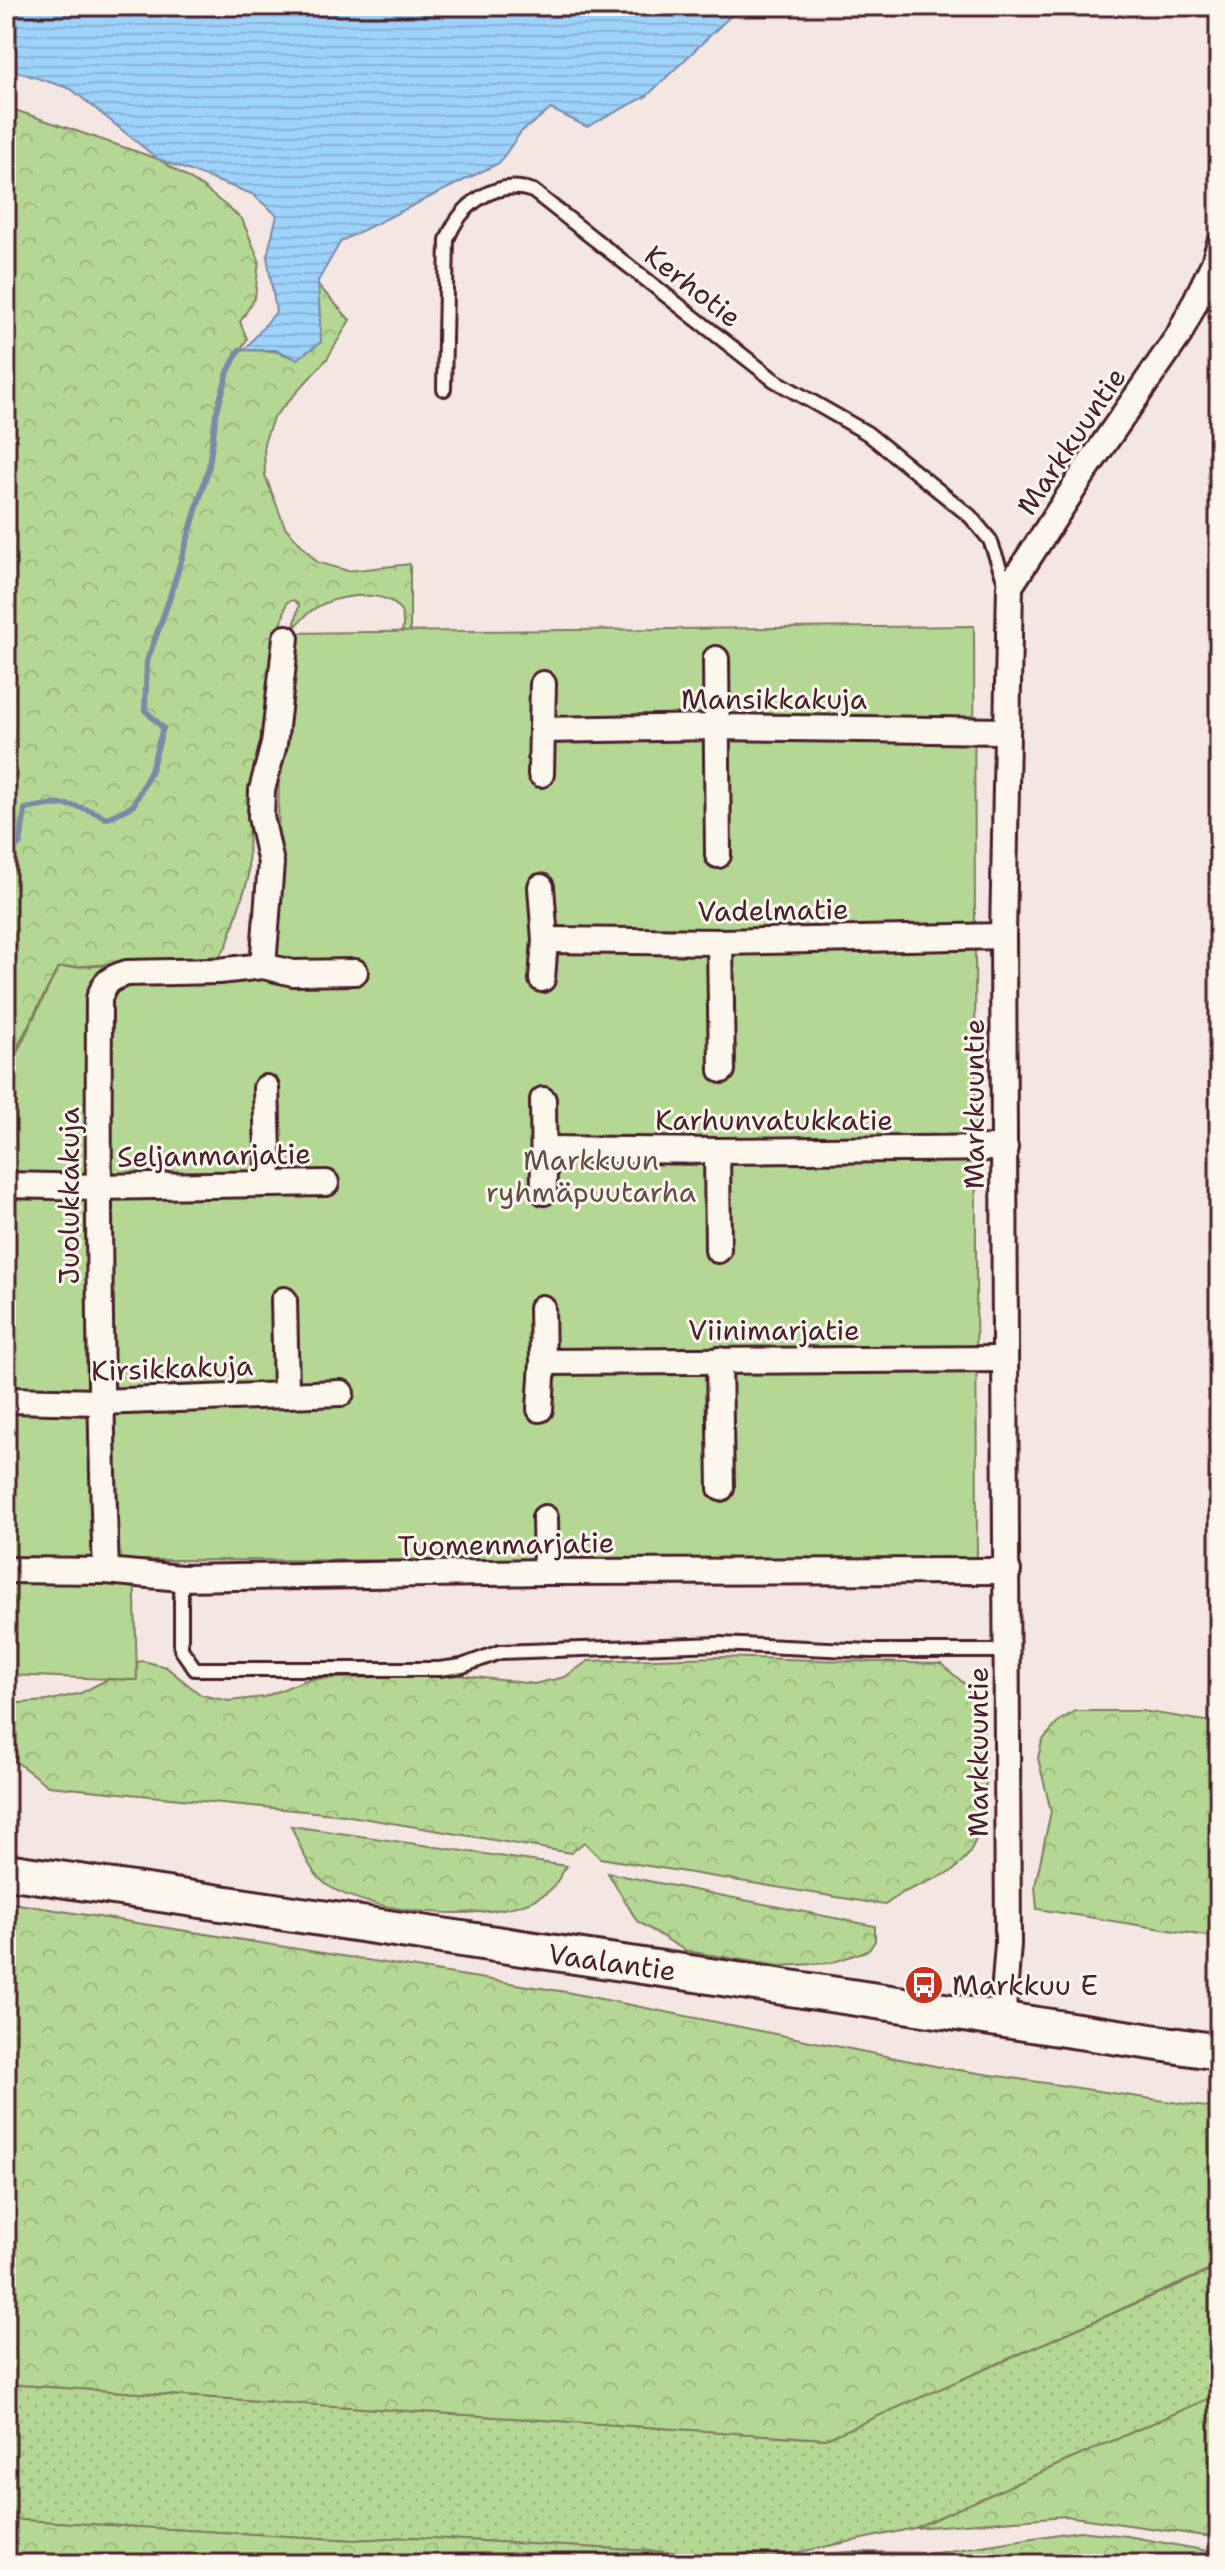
<svg xmlns="http://www.w3.org/2000/svg" width="1225" height="2570" font-family="'Shantell Sans',sans-serif">
  <defs>
    <pattern id="grass-dots" width="8" height="8" patternUnits="userSpaceOnUse" patternTransform="scale(2)"><rect width="8" height="8" fill="#b4d893"/><path d="M2 2h.1M6 6h.1" fill="none" stroke="#9cb97f" stroke-width="1.8" stroke-linecap="round"/></pattern>
    <pattern id="forest-crowns" width="20" height="18" patternUnits="userSpaceOnUse" patternTransform="scale(2)"><rect width="20" height="18" fill="#b4d893"/><path d="M2 6a3 3 0 1 1 6 0M12 15a3 3 0 1 1 6 0" fill="none" stroke="#9cb97f"/></pattern>
    <pattern id="water-rules" width="6" height="5" patternUnits="userSpaceOnUse" patternTransform="scale(2)"><rect width="6" height="5" fill="#9dd2fb"/><path d="M0 2.5h6" fill="none" stroke="#89b4d7"/></pattern>
  </defs>
  <rect width="100%" height="100%" fill="#f4e6e2"/>
  <filter id="ink" filterUnits="userSpaceOnUse"><feTurbulence type="fractalNoise" baseFrequency=".0125" numOctaves="2"/><feDisplacementMap in="SourceGraphic" scale="16" xChannelSelector="R" yChannelSelector="G"/><feConvolveMatrix kernelMatrix="1 2 1 2 8 2 1 2 1" color-interpolation-filters="sRGB"/></filter>
  <g filter="url(#ink)">
    <polygon fill="url(#grass-dots)" stroke="#7f7c5f" stroke-width="2" points="1219,2267 1219,2394 915,2528 771,2558 411,2537 354,2540 6,2519 6,2384 825,2439"/>
    <g fill="url(#forest-crowns)" stroke="#7f7c5f" stroke-width="2">
      <path d="M 6,107 L 158,159 L 204,188 L 242,219 L 259,260 L 255,298 L 240,322 L 247,339 L 240,350 L 275,351 L 297,359 L 321,342 L 318,285 L 350,320 L 327,359 L 273,418 L 264,443 L 265,475 L 285,527 L 317,562 L 348,571 L 410,564 L 410,632 L 402,632 C 412,587 350,592 323,604 C 310,609 303,619 294,628 L 299,605 L 294,600 L 287,602 L 281,626 L 273,634 L 262,741 L 249,790 L 248,879 L 227,945 L 219,956 L 58,968 L 6,1069 Z"/>
      <polygon points="719,1657 941,1664 966,1685 982,1724 986,1782 980,1831 969,1854 953,1871 902,1893 885,1905 600,1858 584,1842 571,1853 344,1815 48,1786 6,1754 6,1704 47,1701 81,1693 108,1679 137,1680 137,1662 143,1661 166,1667 201,1695 229,1701 264,1697 308,1679 458,1675 534,1684 565,1677 588,1661"/>
      <polygon points="1076,1711 1142,1711 1219,1723 1219,1938 1037,1909 1035,1886 1051,1811 1038,1758 1042,1741 1060,1720"/>
      <path d="M 291,1826 L 567,1866 C 561,1874 556,1885 549,1891 C 504,1926 377,1915 330,1887 C 309,1874 301,1847 291,1826 Z"/>
      <polygon points="608,1873 875,1926 875,1941 869,1950 831,1963 780,1966 686,1951 637,1921"/>
      <polygon points="6,1902 566,1992 945,2068 1219,2109 1219,2266 826,2439 6,2384"/>
      <polygon points="1219,2394 1219,2538 1066,2516 915,2528"/>
      <polygon points="6,2519 354,2540 411,2537 771,2558 848,2552 936,2553 1079,2531 1127,2536 1219,2553 1219,2564 6,2564"/>
    </g>
    <polygon fill="#b4d893" stroke="#7f7c5f" stroke-width="2" points="974,626 977,1561 134,1560 137,1680 6,1675 6,1075 58,968 277,956 280,633"/>
    <polygon fill="url(#water-rules)" stroke="#7c8aa8" stroke-width="2" points="6,6 741,6 647,96 587,127 551,109 521,132 499,163 341,241 318,281 321,342 297,359 276,350 239,350 247,347 276,312 267,256 277,215 252,194 158,159 71,89 6,68"/>
    <g fill="none" stroke-linecap="round" stroke-linejoin="round">
      <path stroke="#7c8aa8" stroke-width="6" d="M 6,852 L 20,844 L 25,809 C 61,802 75,802 107,818 L 133,806 L 151,770 L 163,728 L 145,710 L 147,661 L 169,600 L 187,541 L 209,466 L 216,414 L 228,372 L 239,350"/>
      <defs>
        <g id="lane">
          <path d="M 444,389 L 447,240 C 460,205 495,178 533,191 L 774,380 L 867,433 L 970,516 L 990,540 L 1005,582 L 1010,586"/>
          <polyline points="181,1578 181,1649 195,1669 439,1669 462,1666 500,1652 719,1644 871,1651 1008,1651"/>
        </g>
        <g id="street">
          <polyline points="716,659 718,855"/>
          <polyline points="542,730 716,727 1005,731"/>
          <polyline points="541,774 543,684"/>
          <polyline points="541,887 545,940 542,979"/>
          <polyline points="545,940 720,942 1003,936"/>
          <polyline points="720,942 722,1070"/>
          <polyline points="263,966 271,863 261,817 262,790 274,744 286,638"/>
          <polyline points="266,1088 269,1184"/>
          <polyline points="543,1100 544,1192"/>
          <polyline points="544,1149 717,1151 1005,1148"/>
          <polyline points="717,1151 718,1250"/>
          <polyline points="6,1185 98,1187 326,1183"/>
          <polyline points="284,1300 286,1393"/>
          <polyline points="719,1360 721,1488"/>
          <polyline points="543,1362 1005,1359"/>
          <polyline points="6,1400 100,1402 341,1393"/>
          <polyline points="540,1409 543,1362 542,1308"/>
          <polyline points="545,1518 546,1572"/>
          <polyline points="6,1570 106,1571 181,1578 546,1572 1008,1571"/>
          <path d="M 106,1571 C 99,1380 98,1190 99,999 C 104,982 110,978 127,973 L 219,971 L 263,966 L 293,973 L 355,972"/>
          <polyline points="1002,2021 1008,1944 1003,936 1010,586 1089,465 1179,335 1214,263 1219,246"/>
        </g>
        <polyline id="secondary" points="6,1871 1219,2052"/>
      </defs>
      <use href="#lane" stroke="#4a1f2b" stroke-width="18"/>
      <use href="#street" stroke="#4a1f2b" stroke-width="30"/>
      <use href="#secondary" stroke="#4a1f2b" stroke-width="40"/>
      <use href="#lane" stroke="#fbf7ec" stroke-width="12"/>
      <use href="#street" stroke="#fbf7ec" stroke-width="24"/>
      <use href="#secondary" stroke="#fbf7ec" stroke-width="34"/>
    </g>
  </g>
  <defs>
    <symbol id="bus-disc" viewBox="-11 -11 22 22"><circle r="9.5" fill="#c8321e" stroke="#fbf7ec"/><path d="M-5-6H5V4H4V6H2V4H-2V6H-4V4H-5ZM-3.5-4V0h7V-4ZM-3.5 1.2v1.5H-2V1.2ZM2 1.2v1.5H3.5V1.2Z" fill="#fff"/></symbol>
  </defs>
  <g fill-rule="evenodd">
    <use href="#bus-disc" x="902" y="1963" width="44" height="44"/>
  </g>
  <g text-anchor="middle" stroke-width="6" stroke-linejoin="round" paint-order="stroke">
    <g font-size="28" fill="#4a1f2b" stroke="#fbf7ec">
      <text transform="translate(693 286) rotate(38)" y="10">Kerhotie</text>
      <text transform="translate(1071 441) rotate(-56)" y="10">Markkuuntie</text>
      <text x="774" y="709">Mansikkakuja</text>
      <text transform="translate(773 910) rotate(-1)" y="10">Vadelmatie</text>
      <text transform="translate(974 1104) rotate(-90)" y="10">Markkuuntie</text>
      <text x="774" y="1130">Karhunvatukkatie</text>
      <text transform="translate(214 1155) rotate(-1)" y="10">Seljanmarjatie</text>
      <text transform="translate(69 1196) rotate(-90)" y="10">Juolukkakuja</text>
      <text x="774" y="1340">Viinimarjatie</text>
      <text transform="translate(172 1368) rotate(-2)" y="10">Kirsikkakuja</text>
      <text transform="translate(506 1544) rotate(-1)" y="10">Tuomenmarjatie</text>
      <text transform="translate(978 1752) rotate(-90)" y="10">Markkuuntie</text>
      <text transform="translate(612 1962) rotate(8)" y="10">Vaalantie</text>
    </g>
    <g font-size="28" fill="#644d45" stroke="#fbf7ec">
      <text x="591" y="1170">Markkuun<tspan x="591" dy="32">ryhmäpuutarha</tspan></text>
    </g>
    <g font-size="28" fill="#4a1f2b" stroke="#fbf7ec" text-anchor="start">
      <text x="952" y="1995">Markkuu E</text>
    </g>
  </g>
  <rect width="1225" height="2570" fill="none" stroke="#fbf7ec" stroke-width="32"/>
  <rect x="16" y="16" width="1193" height="2538" fill="none" stroke="#4a1f2b" stroke-width="3" filter="url(#ink)"/>
</svg>
